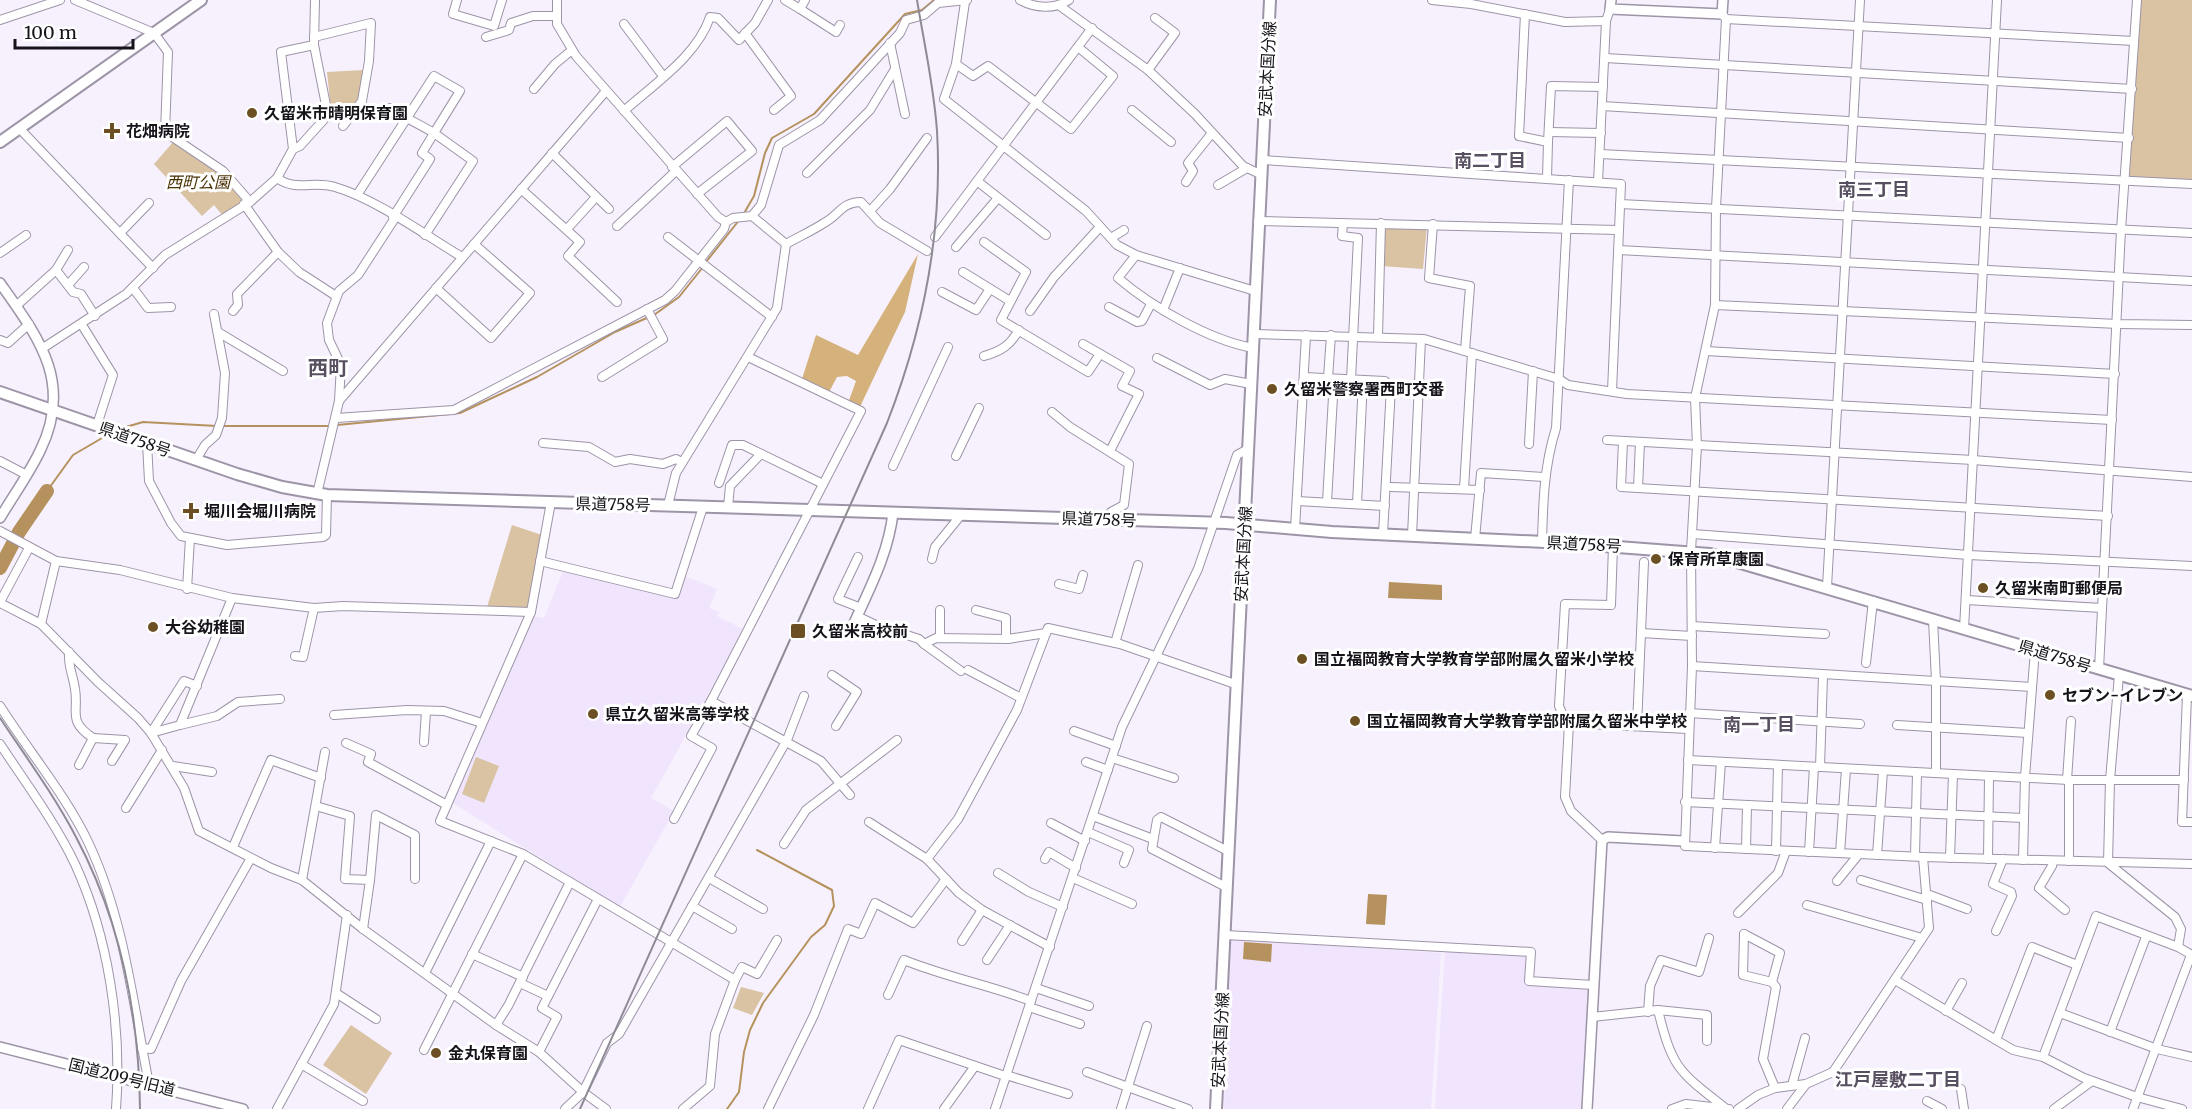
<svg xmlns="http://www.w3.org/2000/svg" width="2192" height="1109" font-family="Merriweather,'Noto Sans JP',serif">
  <rect width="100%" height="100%" fill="#f7f1fe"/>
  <g fill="#f0e5fc">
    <polygon points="564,569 676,597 685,576 717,589 709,608 719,612 717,616 745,630 651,798 674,811 620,907 451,802 532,616 544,618"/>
    <polygon points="1230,939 1441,953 1431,1109 1224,1109"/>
    <polygon points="1445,952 1529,954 1528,985 1589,988 1583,1109 1435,1109"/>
  </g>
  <g fill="#d9c3a3">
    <polygon points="2137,0 2192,0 2192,184 2125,180"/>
    <polygon points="363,70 358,102 341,122 332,120 327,72"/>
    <polygon points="174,141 212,166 244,201 223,216 214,205 202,216 154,164"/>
    <polygon points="1385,223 1427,226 1423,269 1381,266"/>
    <polygon points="512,525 542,535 528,607 487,607"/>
    <polygon points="476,757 499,766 484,803 462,794"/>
    <polygon points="741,987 764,993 752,1015 733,1008"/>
    <polygon points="351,1025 392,1053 366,1094 323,1065"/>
  </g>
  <polygon fill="#d5b17b" points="918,254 905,312 857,413 847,406 856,381 847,376 837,377 827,396 801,382 816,335 858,355"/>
  <g fill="#b5925d">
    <polygon points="1389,582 1442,585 1442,600 1388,598"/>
    <polygon points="1368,894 1387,895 1385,925 1366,924"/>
    <polygon points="1244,942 1272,944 1271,962 1243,959"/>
  </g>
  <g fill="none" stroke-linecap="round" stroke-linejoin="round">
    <g stroke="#b5925d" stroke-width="2">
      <polyline points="743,215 754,196 765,153 772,138 814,114 905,14 922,10 934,0"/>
      <polyline points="706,262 740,219"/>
      <polyline points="654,315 679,297 703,267"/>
      <polyline points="337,425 460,413 537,377 615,332 649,317"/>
      <polyline points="223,426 331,426"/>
      <polyline points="119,429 143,422 217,426"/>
      <polyline points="47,491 73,455 109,434"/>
      <polyline points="727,1109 739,1092 744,1052 750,1030 763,1003 811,937 825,925 834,906 832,890 757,850"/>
    </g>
    <polyline stroke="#b5925d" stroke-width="14" points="0,568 19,532 47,491"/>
    <defs>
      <g id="minor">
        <polyline points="75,0 154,33 168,52 165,132 223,171 250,202"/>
        <polyline points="457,0 453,14 494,26 502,0"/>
        <polyline points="557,0 557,24 576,56 718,217 726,222 733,218 752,216 786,244"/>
        <polyline points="785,0 800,9 805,0"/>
        <path d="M 1020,0 C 1035,8 1054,10 1069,0"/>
        <polyline points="1432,0 1471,4 1565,22 1606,21"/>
        <polyline points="965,2 956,64 944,99 1086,211 1117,245 1136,255 1255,291"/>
        <polyline points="1060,6 1148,70 1195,114 1243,166 1262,175"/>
        <polyline points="800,9 836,32 840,25"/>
        <polyline points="1525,14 1519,136 1548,142 1547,178"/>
        <polyline points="1722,14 1726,19 1716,208 1715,305 1695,398 1697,446 1691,551 1692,666 1685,846 1923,857 2192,864"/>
        <polyline points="1726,19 2134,41"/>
        <polyline points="0,20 60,0"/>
        <polyline points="624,24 663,76"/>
        <polyline points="745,33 791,96 774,110"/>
        <polyline points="314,37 371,23 369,61 362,101 343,126"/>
        <polyline points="486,37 509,30 511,23 533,16 556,16"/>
        <polyline points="890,43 905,114"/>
        <polyline points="1605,58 2132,89"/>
        <polyline points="956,64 973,76 988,66 1071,129 1113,76 1078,47"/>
        <polyline points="1148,70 1175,33 1155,18"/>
        <polyline points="534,89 555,64 572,50"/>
        <polyline points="1602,106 2129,138"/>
        <polyline points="1132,110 1171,142"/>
        <path d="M 624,111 C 654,84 697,56 710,17 L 718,18 L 739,40 L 755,23 L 768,0"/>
        <polyline points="20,129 153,268"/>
        <polyline points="1549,132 1601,133"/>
        <polyline points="1548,142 1551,86 1603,87"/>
        <polyline points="293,149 281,52 314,45"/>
        <polyline points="552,153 609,209"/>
        <polyline points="1600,154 2192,184"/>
        <polyline points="1263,160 1621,184 1612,391"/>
        <polyline points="672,167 727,121 752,151 697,194"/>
        <polyline points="807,173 870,110 895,69"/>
        <path d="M 277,178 C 296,192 314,180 335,187 C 376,199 425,235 462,257"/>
        <polyline points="977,181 1046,235"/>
        <polyline points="1186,182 1193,171 1188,163 1212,133"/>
        <polyline points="1598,182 1606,21 1610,9"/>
        <polyline points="1218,185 1247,168"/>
        <polyline points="521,189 580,242 568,256 617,302"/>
        <path d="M 357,195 L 434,76 L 460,91 L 434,133 C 419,124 405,118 390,108"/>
        <polyline points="244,204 278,252 299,272 336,296"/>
        <polyline points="1620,204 2192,233"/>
        <polyline points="870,211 890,189 927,138"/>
        <polyline points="752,216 761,205 779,145 820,120 900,33 906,20 924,15 938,3 967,0"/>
        <polyline points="393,217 430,159 422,153 434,133 473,161 425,235"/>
        <polyline points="1258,221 1618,230"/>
        <polyline points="1343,223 1342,236 1358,238 1351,380"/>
        <polyline points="1433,224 1429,278 1470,286 1465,351"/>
        <polyline points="617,226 676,171"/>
        <polyline points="567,229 596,197"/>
        <polyline points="120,233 149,203"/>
        <polyline points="668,237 772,317"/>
        <polyline points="935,237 1092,28"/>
        <polyline points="1111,238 1124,230"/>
        <polyline points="984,242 1026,272 1001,320 1088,372 1100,354"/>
        <path d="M 786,244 C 798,237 812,231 824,223 C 839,215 842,202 861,202 L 880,223 L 927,251"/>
        <polyline points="956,247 998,198"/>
        <polyline points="1619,250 2192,281"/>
        <polyline points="0,253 26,235"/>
        <path d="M 1136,255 L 1118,278 C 1152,307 1209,340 1253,348"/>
        <polyline points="56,270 68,250"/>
        <polyline points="963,272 1010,301"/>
        <polyline points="68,285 84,267"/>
        <polyline points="133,288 148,308 171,307"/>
        <polyline points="436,288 491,338 530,293 474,244"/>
        <polyline points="942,292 976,310 990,289"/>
        <polyline points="1715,305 2118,324 2192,325"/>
        <polyline points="16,306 56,270 73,292 81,294 95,316"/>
        <polyline points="1109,307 1137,322 1142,321 1151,304"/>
        <polyline points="1163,310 1180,268"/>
        <polyline points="233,311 238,305 237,294 278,252"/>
        <polyline points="1030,311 1054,277 1100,227"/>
        <polyline points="82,325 113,375 97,425"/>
        <polyline points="218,332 283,371"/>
        <polyline points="1254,334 1424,339 1559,379 1568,385 1627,394 2112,420"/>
        <polyline points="1378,336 1381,223"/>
        <polyline points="0,340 8,343 29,324"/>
        <polyline points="1083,344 1130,371 1122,386 1139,394 1110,451"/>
        <polyline points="43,348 126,294 165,255 250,202 277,178 293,149 300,146 328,115 314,45 315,0"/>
        <polyline points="1706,351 2115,374"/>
        <path d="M 984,356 C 1002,351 1010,345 1019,330"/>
        <polyline points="748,357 861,411 711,701 821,761 850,795"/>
        <polyline points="1157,358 1210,385 1225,379 1251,384"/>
        <polyline points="602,377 663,339 647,309"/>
        <polyline points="1304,377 1385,381 1391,387 1383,534"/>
        <polyline points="1328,378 1331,335"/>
        <polyline points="339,401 341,365 329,340 327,323 339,291 358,275 395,218"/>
        <polyline points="1052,412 1070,427 1129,464 1124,505 1111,512 1110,520"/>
        <polyline points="336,418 454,410 665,300 675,291 724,229 726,222"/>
        <polyline points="1607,440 1973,460 2192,477"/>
        <polyline points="1623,441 1621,487 2108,516"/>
        <polyline points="147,443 149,481 171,523 181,536 227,545 323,537 326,535 327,495"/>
        <polyline points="543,443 589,447 615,462 630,459 663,464 676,459 682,462"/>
        <polyline points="1529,444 1533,371"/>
        <polyline points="956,456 979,408"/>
        <polyline points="196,460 205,445 216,435 222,418 225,373 214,314"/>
        <polyline points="0,461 25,474"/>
        <polyline points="893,466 948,347"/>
        <polyline points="719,483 732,445 743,445 823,484"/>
        <polyline points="1391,487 1480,490"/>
        <polyline points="1638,488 1640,442"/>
        <polyline points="1464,489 1472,353"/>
        <polyline points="317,494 339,401 606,91"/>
        <polyline points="1297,501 1385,506"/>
        <polyline points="551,502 531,612 440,821 523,854 735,980 715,1034 710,1086 683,1109"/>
        <polyline points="1327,502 1334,379"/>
        <polyline points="1357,504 1363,380"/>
        <polyline points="668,505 676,473 777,308 786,244"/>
        <polyline points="728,507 730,486 761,454"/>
        <polyline points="1295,529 1306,335"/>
        <polyline points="0,531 56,561 120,570 232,598 314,608 343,606 531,612"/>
        <polyline points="1693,534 1969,555 2192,566"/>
        <polyline points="1412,536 1421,339"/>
        <polyline points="1475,539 1481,473 1544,477"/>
        <path d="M 1542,542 C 1543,502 1544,466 1556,428 L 1569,180"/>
        <polyline points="1613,546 1611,605 1565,604 1559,706 1566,722 1569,723 1688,729"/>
        <polyline points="858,557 838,599 861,608"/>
        <polyline points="932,559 935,547 961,515"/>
        <polyline points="540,561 675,594 703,507"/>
        <polyline points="1059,584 1079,589 1083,575"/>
        <polyline points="1827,587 1860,0"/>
        <polyline points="187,589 190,538"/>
        <polyline points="1966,600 2102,608"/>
        <polyline points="0,602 29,548"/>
        <polyline points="0,603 41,624 98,682 138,718 151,733 184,788 199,831 271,868 302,880 363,929 496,1025 539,1052 583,1092 606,1109"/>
        <polyline points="976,610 1006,618 1006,639"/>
        <polyline points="857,616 876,625 919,639 924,644 936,638 1008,639 1046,633"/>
        <polyline points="1933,619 1936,681 1936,773"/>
        <polyline points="41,624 56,561"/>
        <polyline points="1692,626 1825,634"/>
        <polyline points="1964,629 1997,0"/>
        <polyline points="1641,633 1692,636"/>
        <polyline points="940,638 940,610"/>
        <polyline points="1115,643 1138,565"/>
        <polyline points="924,644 961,671"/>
        <path d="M 69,652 C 68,667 73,675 75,689 C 79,712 67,721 93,738 L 79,765"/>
        <polyline points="295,656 303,657 314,608"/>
        <polyline points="1866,663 1873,601"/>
        <polyline points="1692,666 2032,687"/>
        <polyline points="2099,669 2121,230 2137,0"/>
        <polyline points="968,670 1021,698"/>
        <polyline points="832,675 857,692 836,726"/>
        <polyline points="2119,675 2110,780 2108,863 2175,917 2181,929 2178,947"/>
        <polyline points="2187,695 2182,822 2192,822"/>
        <path d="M 0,706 C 29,752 66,795 89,844 C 124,919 133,1003 149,1084"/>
        <polyline points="1689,713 1860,724"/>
        <polyline points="334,715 407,710 444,711 482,723"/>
        <polyline points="1569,723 1565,797 1571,811 1602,840"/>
        <polyline points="180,725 217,716 238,702 280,699"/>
        <polyline points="1897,725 2028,733"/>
        <polyline points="1637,726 1644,562"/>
        <polyline points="1074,731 1116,746"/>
        <polyline points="151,733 180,725 232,598"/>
        <polyline points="151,733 184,681 197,686"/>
        <polyline points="93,738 125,740 112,761"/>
        <polyline points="424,742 426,711"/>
        <polyline points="346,743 371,754 368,762 447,805"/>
        <path d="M 0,744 C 25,782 55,822 75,864 C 109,938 122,1029 116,1109"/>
        <polyline points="1112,758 1174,778"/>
        <polyline points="1688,760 2069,780 2184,780"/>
        <polyline points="1086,762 1108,770"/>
        <polyline points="173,766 212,772"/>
        <polyline points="1820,767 1823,676"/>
        <polyline points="2067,780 2071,721"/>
        <polyline points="2069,780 2069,861"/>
        <polyline points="1685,802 2023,818"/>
        <polyline points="316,806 350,816 345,879 370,880 363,929"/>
        <polyline points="126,808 162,750"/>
        <polyline points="1093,816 1153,839"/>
        <polyline points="674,819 712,748 691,736 711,701"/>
        <polyline points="869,822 927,859 959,893 982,910 1050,947"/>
        <polyline points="1051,823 1085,841"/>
        <polyline points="1088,832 1129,850 1124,863"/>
        <polyline points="784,844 806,810 897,740"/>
        <polyline points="233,847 271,760 321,778"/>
        <polyline points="1715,848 1721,762"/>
        <polyline points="1746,849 1747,806"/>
        <polyline points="1776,851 1778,765"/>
        <polyline points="1809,852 1814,767"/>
        <polyline points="1840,853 1846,769"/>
        <polyline points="1877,855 1883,771"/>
        <polyline points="1915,856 1917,773"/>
        <polyline points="1950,858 1953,774"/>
        <polyline points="927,859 958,819 1017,710 1048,628 1120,644 1235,684"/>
        <polyline points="1045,859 1049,852 1076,868"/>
        <polyline points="1988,859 1989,776"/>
        <polyline points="2023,860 2025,777 2035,650"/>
        <polyline points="2053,861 2052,866 2039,888 2065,910"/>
        <polyline points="998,873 1029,892 1063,907"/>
        <polyline points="709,878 763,909"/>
        <polyline points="1073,878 1132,904"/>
        <polyline points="302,880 325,752"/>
        <polyline points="370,880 376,815 415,835 415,879"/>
        <polyline points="1861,880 1927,900"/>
        <polyline points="1837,881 1859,854"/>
        <polyline points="1226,887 1152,849 1157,820 1161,817 1228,851"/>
        <polyline points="1927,894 1967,909"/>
        <polyline points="1807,905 1922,938"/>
        <polyline points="692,906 732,929"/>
        <polyline points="1738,913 1778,873 1786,851"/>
        <polyline points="1996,931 2012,896 2011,892 1993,884 2003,859"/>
        <polyline points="1744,934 1743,975 1772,982 1776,987 1763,1059 1775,1088"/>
        <polyline points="1744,934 1780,953 1772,982"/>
        <polyline points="1225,935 1531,952 1529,981 1593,985"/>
        <polyline points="962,941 982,910"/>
        <polyline points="472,954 523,977"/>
        <polyline points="987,960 1010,925"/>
        <polyline points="425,973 491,841"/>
        <polyline points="735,980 742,967 757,974 777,940"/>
        <polyline points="1895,980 2013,1050 2043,1057 2084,1078 2137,1097 2182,1109"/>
        <polyline points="520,983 548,996"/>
        <polyline points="1036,988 1089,1006"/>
        <polyline points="336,993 376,1019"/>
        <path d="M 888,995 L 904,960 C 946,977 989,985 1031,1001"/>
        <polyline points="1029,1007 1080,1024"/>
        <path d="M 1658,1010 C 1672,1068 1679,1072 1724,1107"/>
        <polyline points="1946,1011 1962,983"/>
        <polyline points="1648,1012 1650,986 1661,960 1699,972 1709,938"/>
        <polyline points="2060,1013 2157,1049 2192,1057"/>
        <polyline points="1592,1017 1658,1010 1707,1015 1707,1041"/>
        <polyline points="496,1025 508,1006 570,882"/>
        <polyline points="2110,1032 2146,937"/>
        <polyline points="1996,1040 2032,947 2077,965"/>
        <polyline points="142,1048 151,1049 181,981 251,858"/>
        <polyline points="424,1050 523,854"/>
        <polyline points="539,1052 557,1017 542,1008 598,899"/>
        <polyline points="2043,1057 2096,916 2178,947 2192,955"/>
        <polyline points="301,1064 363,1101"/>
        <polyline points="1087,1072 1188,1109"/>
        <polyline points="1006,1075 1068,1094"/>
        <polyline points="1792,1085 1805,1038"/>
        <polyline points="1961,1089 1964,1109"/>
        <polyline points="1927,1101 1942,1109"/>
        <polyline points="277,1109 334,1004 347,915"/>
        <polyline points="565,1109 583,1092 607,1043 619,1034 787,740 804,696"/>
        <polyline points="768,1109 814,1015 848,929 861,934 875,903 913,923 946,879"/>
        <polyline points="868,1109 899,1040 1005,1076"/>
        <polyline points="944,1109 975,1066"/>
        <polyline points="995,1109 1122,727 1198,569 1237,455 1248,449"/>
        <polyline points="1121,1109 1147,1026"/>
        <polyline points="1672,1109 1686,1104 1729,1109"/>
        <polyline points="1738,1109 1758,1095 1775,1088 1806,1084 1833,1072 1929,928 1923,857"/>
        <polyline points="1787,1109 1806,1084"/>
        <polyline points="2054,1109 2092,1081"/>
        <polyline points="2133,1109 2191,955"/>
      </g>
      <g id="tertiary">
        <polyline points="1611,0 1610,9 1722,14 1723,0"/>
        <path d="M 0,283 C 38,337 74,382 40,451 C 29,474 13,496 0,518"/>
        <path d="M 851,630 C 868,591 888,556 893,513"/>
        <polyline points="0,1047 243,1109"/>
        <polyline points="1587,1109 1602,840 1608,837 1683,841"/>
      </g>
      <g id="secondary">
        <polyline points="0,142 201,0"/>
        <polyline points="0,392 237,474 282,487 327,495 1226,523 1332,532 1565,543 1710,554 2192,696"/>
        <polyline points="1216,1109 1270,0"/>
      </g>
    </defs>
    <use href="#minor" stroke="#9d94a7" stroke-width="10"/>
    <use href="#tertiary" stroke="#9d94a7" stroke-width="12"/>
    <use href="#secondary" stroke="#9d94a7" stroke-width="14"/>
    <use href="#minor" stroke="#fff" stroke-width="8"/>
    <use href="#tertiary" stroke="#fff" stroke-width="9"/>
    <use href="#secondary" stroke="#fff" stroke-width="10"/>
    <g stroke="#8f8b95" stroke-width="2">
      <path d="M 0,718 C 26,757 54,795 76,837 C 120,920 139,1015 140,1109"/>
      <path d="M 580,1109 L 887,423 C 924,328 943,233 937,131 C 934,87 924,43 917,0"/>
    </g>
  </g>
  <g fill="#6c5023" stroke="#fff" stroke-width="2">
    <circle cx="252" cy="113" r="6"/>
    <path d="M109 122h6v6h6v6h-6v6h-6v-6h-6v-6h6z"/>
    <circle cx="1272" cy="389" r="6"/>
    <path d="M188 502h6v6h6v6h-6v6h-6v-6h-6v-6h6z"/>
    <circle cx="1656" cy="559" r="6"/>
    <circle cx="1983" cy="588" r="6"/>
    <circle cx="153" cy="627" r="6"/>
    <rect x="790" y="623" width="16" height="16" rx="3"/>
    <circle cx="1302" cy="659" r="6"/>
    <circle cx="2050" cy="695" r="6"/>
    <circle cx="593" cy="714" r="6"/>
    <circle cx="1355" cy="721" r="6"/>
    <circle cx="436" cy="1053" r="6"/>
  </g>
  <g text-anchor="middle" stroke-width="6" stroke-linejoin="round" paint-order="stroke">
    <g font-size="16" fill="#16131a" stroke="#fff">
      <text transform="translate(1267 69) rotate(-87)" y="6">安武本国分線</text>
      <text transform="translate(135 439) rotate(19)" y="6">県道758号</text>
      <text transform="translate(613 504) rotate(1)" y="6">県道758号</text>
      <text transform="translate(1099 519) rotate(2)" y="6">県道758号</text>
      <text transform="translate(1584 544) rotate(3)" y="6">県道758号</text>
      <text transform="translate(1243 554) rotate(-87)" y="6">安武本国分線</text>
      <text transform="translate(2055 656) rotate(17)" y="6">県道758号</text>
      <text transform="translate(1220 1040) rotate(-87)" y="6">安武本国分線</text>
      <text transform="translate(122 1077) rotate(14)" y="6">国道209号旧道</text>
    </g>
    <g font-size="16" font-weight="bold" fill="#16131a" stroke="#fff" text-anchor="start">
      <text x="264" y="119">久留米市晴明保育園</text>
      <text x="126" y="137">花畑病院</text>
      <text x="1284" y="395">久留米警察署西町交番</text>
      <text x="204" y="517">堀川会堀川病院</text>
      <text x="1668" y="565">保育所草康園</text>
      <text x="1995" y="594">久留米南町郵便局</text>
      <text x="165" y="633">大谷幼稚園</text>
      <text x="812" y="637">久留米高校前</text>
      <text x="1314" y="665">国立福岡教育大学教育学部附属久留米小学校</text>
      <text x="2062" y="701">セブン-イレブン</text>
      <text x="605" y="720">県立久留米高等学校</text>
      <text x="1367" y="727">国立福岡教育大学教育学部附属久留米中学校</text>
      <text x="448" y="1059">金丸保育園</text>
    </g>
    <g font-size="16" font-style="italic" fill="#4a3104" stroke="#fff">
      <text x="198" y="188">西町公園</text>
    </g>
    <g font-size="18" font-weight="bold" fill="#584f61" stroke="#fff">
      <text x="1490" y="167">南二丁目</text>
      <text x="1874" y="196">南三丁目</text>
      <text x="1759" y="731">南一丁目</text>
      <text x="1898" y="1086">江戸屋敷二丁目</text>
    </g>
    <g font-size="20" font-weight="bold" fill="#584f61" stroke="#fff">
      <text x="328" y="375">西町</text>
    </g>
  </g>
  <path d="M15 39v9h118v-9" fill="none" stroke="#16131a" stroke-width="3"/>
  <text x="24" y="39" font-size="18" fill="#16131a" stroke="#ffffff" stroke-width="4.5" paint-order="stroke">100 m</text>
</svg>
